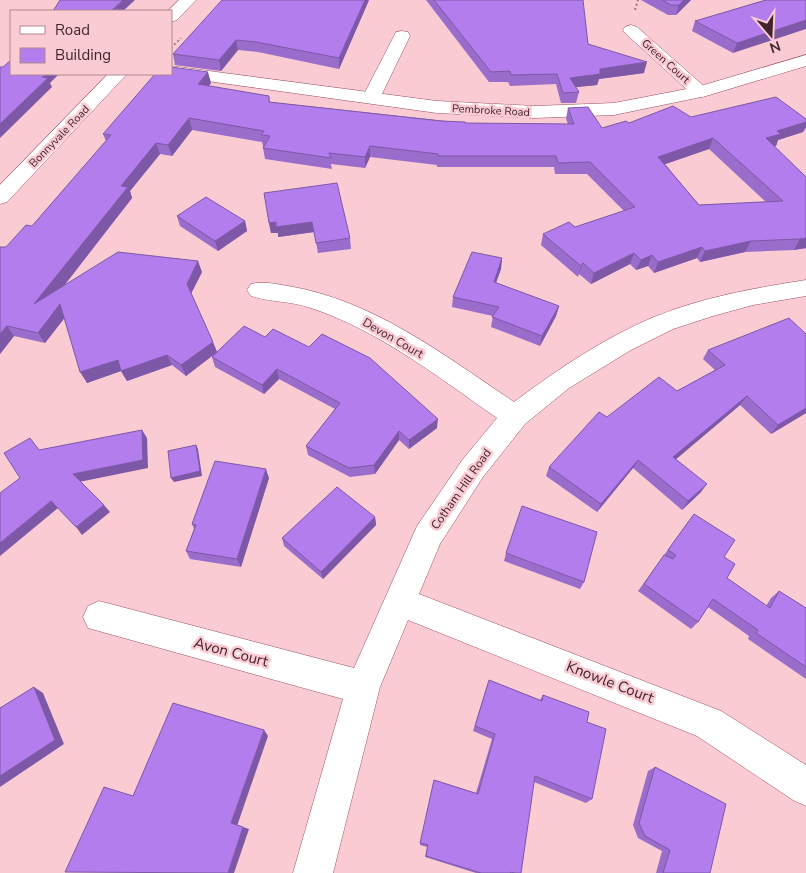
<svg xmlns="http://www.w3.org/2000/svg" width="806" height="873" font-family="'Nunito Sans',sans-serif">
  <rect width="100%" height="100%" fill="#fbcbd4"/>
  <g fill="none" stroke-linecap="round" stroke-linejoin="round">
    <defs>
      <g id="minor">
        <polygon points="631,25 637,27 706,88 709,92 706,96 700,97 694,96 625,33 623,30 625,27"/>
        <polygon points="402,31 408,32 410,36 380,98 377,102 371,103 365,102 362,98 394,36 396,32"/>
        <path d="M 806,280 L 806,296 L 753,305 L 713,316 L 673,329 L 631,350 L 569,388 L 525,424 L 483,477 L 440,544 L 419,594 L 721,711 L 806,765 L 806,806 L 793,800 L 697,736 L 408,620 L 380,687 L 333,873 L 293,873 L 343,699 L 88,628 L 83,617 L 88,606 L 99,601 L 354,668 L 417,526 L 463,459 L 497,418 C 438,377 380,331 311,308 C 291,301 270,302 251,296 L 247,290 L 251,284 C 263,281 276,284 288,286 C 373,300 444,355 514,402 C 558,369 604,338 654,317 C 703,297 755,288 806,280 Z"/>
      </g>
      <g id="tertiary">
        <polygon points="179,0 196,0 177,20 171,22 171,11 168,11"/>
        <polygon points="806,55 806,66 706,96 614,115 535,118 437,113 171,76 164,74 171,74 171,66 437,101 535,106 614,103 697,87"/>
        <polygon points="108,74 127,74 7,202 0,204 0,185"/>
      </g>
    </defs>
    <use href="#minor" stroke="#975263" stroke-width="1"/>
    <use href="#tertiary" stroke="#975263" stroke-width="1"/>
    <g stroke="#a07981" stroke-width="2" stroke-dasharray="2 2.5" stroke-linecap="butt">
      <polyline points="635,10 638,0"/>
      <polyline points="171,48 181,38"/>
    </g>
    <use href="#minor" fill="#fff" fill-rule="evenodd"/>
    <use href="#tertiary" fill="#fff" fill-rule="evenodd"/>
  </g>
  <g fill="#9a6ccc" fill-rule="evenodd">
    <polygon points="369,0 339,69 258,52 238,50 221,71 175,65 173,54"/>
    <polygon points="426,0 583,0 588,44 644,73 599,79 597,85 576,87 579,92 576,103 561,103 556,84 510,86 508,82 489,82"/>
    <polygon points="641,0 691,0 676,15 668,15"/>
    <polygon points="766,0 733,53 692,31 695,21"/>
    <path d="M 211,83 L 209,86 L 269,96 L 270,102 L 465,123 L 568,124 L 566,119 L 568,108 L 602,128 L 629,123 L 691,117 L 806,119 L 806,127 L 803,132 L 778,140 L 776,146 L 774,146 L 806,177 L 806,248 L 794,250 L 745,252 L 700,262 L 697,258 L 654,273 L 648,266 L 636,270 L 630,264 L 591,284 L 579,274 L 578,277 L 541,245 L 543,234 L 575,227 L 624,211 L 587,174 L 555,174 L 554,167 L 437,167 L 437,165 L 370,157 L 365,168 L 331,164 L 332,169 L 265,159 L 263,148 L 263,146 L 262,142 L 192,130 L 172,156 L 160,154 L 130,191 L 132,198 L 64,286 L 202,272 L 191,293 L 217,352 L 244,326 L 437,428 L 409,449 L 399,440 L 375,474 L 350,477 L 308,455 L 306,446 L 335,409 L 279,379 L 264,394 L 215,367 L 212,357 L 216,353 L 186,376 L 172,365 L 127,381 L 121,371 L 87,383 L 64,318 L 45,343 L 14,336 L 0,354 L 6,247 L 32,226 L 106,141 L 103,134 ZM 709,149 L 766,202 L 699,205 L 665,164 Z"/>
    <polygon points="264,193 350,238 351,249 318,253 314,232 278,237 278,233 271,233"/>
    <polygon points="177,216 245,221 247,231 218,251 180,226"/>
    <polygon points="502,258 501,269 496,283 559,306 556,316 540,346 491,327 493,316 452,307 453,297"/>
    <polygon points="708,350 806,413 771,434 740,405 676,459 701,492 682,510 633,468 597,512 546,476 549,467 607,417 677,391 715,370 703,359"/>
    <polygon points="269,478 241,567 190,559 186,551 194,529 192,524"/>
    <polygon points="375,517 376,525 323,579 284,546 282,538"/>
    <polygon points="688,522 724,557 727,578 766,606 771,598 779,591 806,608 806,679 748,639 749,636 708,607 698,622 691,629 638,591"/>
    <polygon points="506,553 584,582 580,589 504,561"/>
    <polygon points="489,680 540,700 543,695 587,722 592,799 586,803 534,782 521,873 476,873 425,857 427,847 420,845 434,780 476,793 492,739 473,731"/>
    <polygon points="655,767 710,873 656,873 662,851 638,838 633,825 648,771"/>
  </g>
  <g fill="#7d58a6">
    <polygon points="123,0 135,0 123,11 111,11"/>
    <polygon points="365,0 369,0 339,69 339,58"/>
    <polygon points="684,0 691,0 676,15 679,5"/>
    <polygon points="806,20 806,29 733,53 737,43"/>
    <polygon points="236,40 238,50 221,71 219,60"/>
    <polygon points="647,62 644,73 599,79 597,85 568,88 570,78 600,69"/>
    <polygon points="208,72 211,83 201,95 198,84"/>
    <polygon points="46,74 59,74 50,83 52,87 0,138 0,124"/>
    <polygon points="189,118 192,130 172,156 168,145"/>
    <polygon points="806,122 806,127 803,132 778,140 776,146 760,150 766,138 777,131"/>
    <polygon points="713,138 709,149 654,168 658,157"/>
    <polygon points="156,143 160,154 130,191 132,198 41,315 34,304 121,186"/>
    <polygon points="370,146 370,157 365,168 365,157"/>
    <polygon points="245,221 247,231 218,251 215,241"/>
    <polygon points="276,222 312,222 314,232 278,237 278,233 271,233 269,223"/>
    <polygon points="806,238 806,248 794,250 800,239"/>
    <polygon points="751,241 745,252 700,262 705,251"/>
    <polygon points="702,247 697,258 654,273 658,262"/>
    <polygon points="634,253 630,264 591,284 594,273"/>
    <polygon points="652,255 648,266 636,270 641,260"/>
    <polygon points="502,258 501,269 492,293 494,282"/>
    <polygon points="198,261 202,272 191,294 187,284"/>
    <polygon points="583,263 579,274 578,277 581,266"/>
    <polygon points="60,304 67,315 45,343 38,333"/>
    <polygon points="559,306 556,316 540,346 542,336"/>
    <polygon points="7,326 14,336 0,354 0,334"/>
    <polygon points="213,342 217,352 186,376 181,365"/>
    <polygon points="167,355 172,365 127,381 121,371 87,383 80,372 118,360"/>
    <polygon points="277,369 279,379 264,394 262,385"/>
    <polygon points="747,396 740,405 668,466 673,457"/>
    <polygon points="806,408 806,413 771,434 778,425"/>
    <polygon points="438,419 437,428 409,449 409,440"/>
    <polygon points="142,430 147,438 148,468 79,482 73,474"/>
    <polygon points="399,431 399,440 375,474 374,465"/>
    <polygon points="196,445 198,449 202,476 174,482 171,478"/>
    <polygon points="638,460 633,468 597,512 601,504"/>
    <polygon points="266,469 269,478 241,567 237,559"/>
    <polygon points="707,484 701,492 682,510 688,501"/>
    <polygon points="51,501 58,508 0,556 0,543"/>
    <polygon points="104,505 110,512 82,535 76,527"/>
    <polygon points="375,517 376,525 323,579 321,572"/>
    <polygon points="34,687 43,693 64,744 0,787 0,776"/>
    <polygon points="264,730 268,736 237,826 231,823"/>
    <polygon points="243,827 249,829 234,873 228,873"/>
  </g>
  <g fill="#b37ded" stroke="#7d58a6" fill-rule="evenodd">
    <polygon points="60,0 123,0 111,11 53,11"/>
    <polygon points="222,0 365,0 339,58 256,42 236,40 219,60 173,54"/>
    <polygon points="434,0 583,0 588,44 647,62 600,69 600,74 570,78 579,92 563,93 557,74 511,75 510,71 491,72"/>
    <polygon points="662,0 684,0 679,5 671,5"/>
    <polygon points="766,0 806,0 806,20 737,43 695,21"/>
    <polygon points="11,60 11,74 46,74 42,77 48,78 0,124 0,67 3,67"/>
    <path d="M 171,67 L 208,72 L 198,84 L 269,96 L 269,102 L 441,121 L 465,122 L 465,123 L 574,124 L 568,108 L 588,107 L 602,128 L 626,121 L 629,123 L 673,106 L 691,117 L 776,97 L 806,119 L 806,122 L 777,131 L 781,134 L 766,138 L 806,177 L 806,238 L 800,239 L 751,241 L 705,251 L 702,247 L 658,262 L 652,255 L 641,260 L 634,253 L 594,273 L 583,263 L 581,266 L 543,234 L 569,222 L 575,227 L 635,207 L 590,162 L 558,163 L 556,156 L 438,156 L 438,154 L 370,146 L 365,157 L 329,153 L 331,158 L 263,148 L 270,136 L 261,135 L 264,131 L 189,118 L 168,145 L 156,143 L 121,186 L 128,187 L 34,304 L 118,252 L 198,261 L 187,284 L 213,342 L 181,365 L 167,355 L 121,371 L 118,360 L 80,372 L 60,304 L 38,333 L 7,326 L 0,334 L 0,247 L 6,247 L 26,225 L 32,226 L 111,135 L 103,134 L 155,74 L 171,74 ZM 713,138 L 783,201 L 699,205 L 658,157 Z"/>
    <polygon points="337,183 350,238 316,243 312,222 276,227 276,222 269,223 264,193"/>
    <polygon points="206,197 245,221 215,241 177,216"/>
    <polygon points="472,252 502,258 494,282 559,306 542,336 492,317 499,307 453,297"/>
    <polygon points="789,318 806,334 806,408 778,425 747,396 673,457 707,484 688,501 638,460 601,504 549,467 599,412 607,417 659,377 677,391 725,365 708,350"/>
    <polygon points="244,326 265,337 273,329 309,347 322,334 370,358 438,419 409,440 399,431 374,465 349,468 306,446 340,403 277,369 262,385 212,357"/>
    <polygon points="142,430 143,460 73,474 104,505 76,527 51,501 0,543 0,493 20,478 4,453 30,438 39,450"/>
    <polygon points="196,445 200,471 171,478 168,451"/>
    <polygon points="215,461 266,469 237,559 186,551 196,525 192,524"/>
    <polygon points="337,487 375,517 321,572 282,538"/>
    <polygon points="522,506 597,532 584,582 506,553"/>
    <polygon points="694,514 735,540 724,557 735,564 727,578 770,608 779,591 806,608 806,667 756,633 758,630 713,599 698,622 644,584 664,555 673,559 676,555 668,550"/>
    <polygon points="489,680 542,701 543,695 589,712 587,722 606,729 592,799 535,776 521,873 515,873 511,872 510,873 481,873 426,856 428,845 420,843 434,780 478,794 495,734 475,726"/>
    <polygon points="34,687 55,740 0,776 0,708"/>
    <polygon points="173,703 264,730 231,823 243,827 228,873 65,872 104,787 133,796"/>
    <polygon points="655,767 726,804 710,873 663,873 670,850 645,836 639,823"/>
  </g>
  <g text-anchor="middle" stroke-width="5" stroke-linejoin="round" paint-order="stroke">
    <g font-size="11" fill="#42242b" stroke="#fbcbd4">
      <text transform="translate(666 61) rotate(42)" y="4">Green Court</text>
      <text transform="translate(491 110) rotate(3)" y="4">Pembroke Road</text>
      <text transform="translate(59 136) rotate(-46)" y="4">Bonnyvale Road</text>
    </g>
    <g font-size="12" fill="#42242b" stroke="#fbcbd4">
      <text transform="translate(393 338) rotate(30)" y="4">Devon Court</text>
      <text transform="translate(461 489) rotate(-55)" y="4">Cotham Hill Road</text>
    </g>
    <g font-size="15" fill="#42242b" stroke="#fbcbd4">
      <text transform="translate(231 652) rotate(15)" y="5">Avon Court</text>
      <text transform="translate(610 682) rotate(21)" y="5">Knowle Court</text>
    </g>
  </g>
  <rect x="10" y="10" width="162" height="65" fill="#fbcbd4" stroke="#b18890"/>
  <rect x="20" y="26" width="25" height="8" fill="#ffffff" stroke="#b18890"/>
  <text x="55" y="35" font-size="15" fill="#42242b">Road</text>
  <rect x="20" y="48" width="25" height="15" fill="#b37ded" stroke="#b18890"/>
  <text x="55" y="60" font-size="15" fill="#42242b">Building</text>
  <g transform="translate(771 35) rotate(161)" stroke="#fbcbd4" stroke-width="4" paint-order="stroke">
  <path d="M0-4L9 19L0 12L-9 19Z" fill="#42242b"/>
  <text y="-8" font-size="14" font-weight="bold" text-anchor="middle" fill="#42242b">N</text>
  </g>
</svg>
